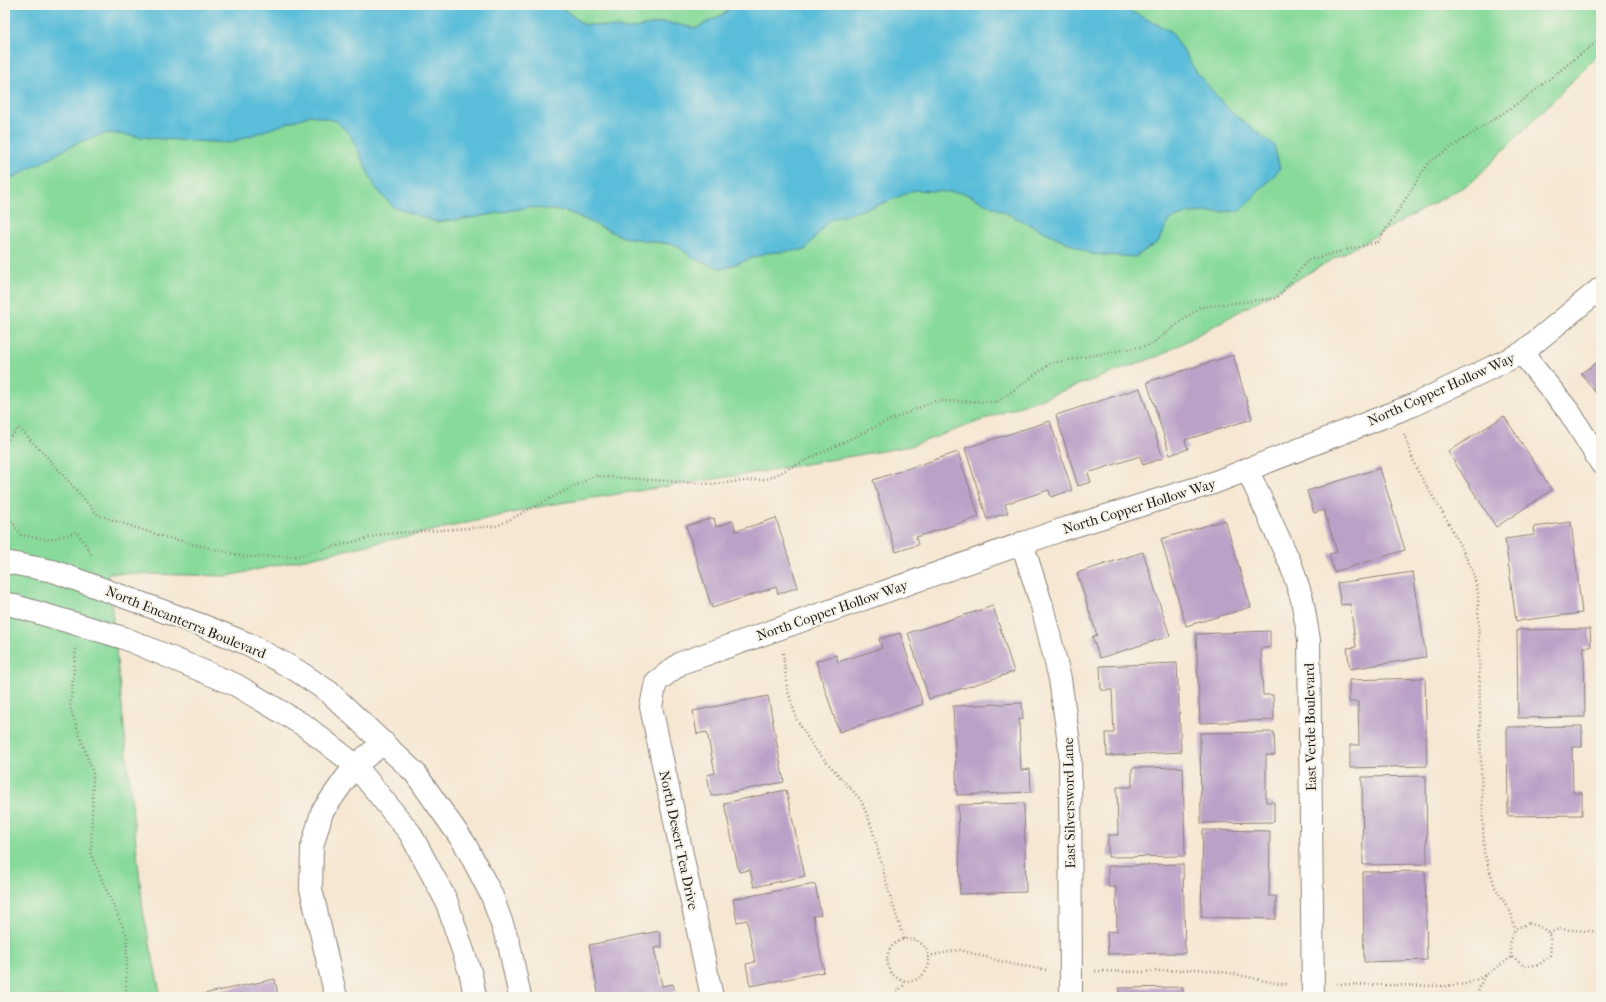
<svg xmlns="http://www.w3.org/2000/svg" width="1606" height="1002" font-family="'IM FELL French Canon',serif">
  <rect width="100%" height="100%" fill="#f7f3e8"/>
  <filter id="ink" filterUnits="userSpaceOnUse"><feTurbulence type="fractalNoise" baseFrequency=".025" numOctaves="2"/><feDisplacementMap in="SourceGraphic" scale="8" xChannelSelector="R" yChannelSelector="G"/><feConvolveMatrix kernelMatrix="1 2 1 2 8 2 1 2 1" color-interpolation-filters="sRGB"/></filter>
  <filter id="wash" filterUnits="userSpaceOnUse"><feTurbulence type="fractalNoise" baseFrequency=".012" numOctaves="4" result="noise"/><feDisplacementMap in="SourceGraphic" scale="16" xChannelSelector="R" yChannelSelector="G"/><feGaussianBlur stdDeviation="0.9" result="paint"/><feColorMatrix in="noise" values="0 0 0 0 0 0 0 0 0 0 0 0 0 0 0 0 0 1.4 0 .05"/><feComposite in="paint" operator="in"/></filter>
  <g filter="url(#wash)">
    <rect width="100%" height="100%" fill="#f6e7d3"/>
    <polygon fill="#88da9b" stroke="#527b5c" points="5,5 1601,5 1601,52 1472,182 1161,355 911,446 759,472 548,505 228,576 108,573 143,911 161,997 5,997"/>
    <polygon fill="#5abdd9" stroke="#3b6c7a" points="5,5 558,5 583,24 630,29 664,22 696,28 725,13 732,5 1118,5 1171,31 1197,73 1229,110 1274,145 1280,169 1240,211 1189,213 1169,220 1158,242 1135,257 1091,254 964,193 915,190 878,205 829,220 805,250 766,253 722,269 694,259 676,245 623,237 568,212 529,207 477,217 436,222 393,207 375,187 351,136 336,121 311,115 229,143 161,139 108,133 79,142 5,182"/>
    <g id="blocks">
      <g fill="#baa1c7">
        <polygon points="1233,355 1252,419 1185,440 1188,449 1170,455 1147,382"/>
        <polygon points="1601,360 1601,400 1581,373"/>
        <polygon points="1140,388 1163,458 1143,465 1140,456 1088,473 1091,482 1078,486 1056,415"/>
        <polygon points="1504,416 1552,490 1496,527 1448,452"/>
        <polygon points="1050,421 1072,490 1051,497 1049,490 1005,504 1008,513 987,519 965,448"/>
        <polygon points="958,452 979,517 916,537 918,545 896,552 873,480"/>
        <polygon points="1380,468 1405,550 1334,572 1329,554 1337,552 1324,510 1314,513 1307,491"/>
        <polygon points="714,518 716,527 733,521 736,531 776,518 798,587 778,594 776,587 712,608 686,526"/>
        <polygon points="1225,520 1251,607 1186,626 1161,539"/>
        <polygon points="1571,522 1582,613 1516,621 1505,539 1535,535 1534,527"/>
        <polygon points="1143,552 1170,636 1100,658 1092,637 1097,635 1077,573"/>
        <polygon points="1413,572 1426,657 1350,669 1347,648 1356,647 1350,604 1341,605 1337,583"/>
        <polygon points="993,606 1014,672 929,699 908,633"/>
        <polygon points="1590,629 1591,647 1584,647 1585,717 1518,718 1517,630"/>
        <polygon points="1270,631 1270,648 1261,648 1263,695 1273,695 1274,720 1200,723 1196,634"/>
        <polygon points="900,633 923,704 839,732 816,661 836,655 838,662 882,648 879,639"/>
        <polygon points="1177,663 1181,752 1107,756 1106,733 1114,733 1112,690 1101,690 1100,666"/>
        <polygon points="1425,678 1427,766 1350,768 1350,745 1359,745 1358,702 1349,702 1349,680"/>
        <polygon points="768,696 784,782 711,796 707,775 715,773 707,732 697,734 693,711"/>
        <polygon points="1022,703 1023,719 1019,719 1021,770 1030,769 1031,792 957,795 953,706"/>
        <polygon points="1582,726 1582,747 1572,747 1573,793 1582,793 1582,815 1508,816 1507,727"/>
        <polygon points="1274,732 1275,755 1266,755 1266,802 1274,802 1274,822 1201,823 1200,733"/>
        <polygon points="1183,767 1185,856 1108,857 1108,835 1118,835 1117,787 1132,787 1132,768"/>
        <polygon points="1426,776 1427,864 1363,865 1362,777"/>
        <polygon points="786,790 805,876 754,887 750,870 739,872 724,803"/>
        <polygon points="1024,803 1026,892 960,894 958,805"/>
        <polygon points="1203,830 1270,831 1269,896 1276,896 1276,919 1201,917"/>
        <polygon points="1183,864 1185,953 1108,954 1107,932 1117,931 1116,887 1108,887 1108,866"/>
        <polygon points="1425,871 1427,960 1364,962 1363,872"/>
        <polygon points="815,884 821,915 813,916 824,972 750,986 746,964 755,962 747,920 737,922 733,899"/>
        <polygon points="659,931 662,947 654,948 662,986 673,984 676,997 599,997 589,945"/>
        <polygon points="275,979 278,997 194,997 194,996"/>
        <polygon points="1183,987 1183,997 1119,997 1119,988"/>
      </g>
    </g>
  </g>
  <g filter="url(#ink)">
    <use href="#blocks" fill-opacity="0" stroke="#898278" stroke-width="1"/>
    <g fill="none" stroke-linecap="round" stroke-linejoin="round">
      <defs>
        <g id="minor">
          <polyline points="1522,353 1570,413 1601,463"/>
          <polyline points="1247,469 1291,565 1302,599 1309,640 1313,997"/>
          <polyline points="1022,543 1042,606 1060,679 1070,750 1071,997"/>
          <polyline points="5,562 53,571 201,625 248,644 296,670 329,692 415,773 465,844 492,896 509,944 520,997"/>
          <polyline points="5,603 124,638 236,685 305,726 355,765 410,833 446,900 471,975 475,997"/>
          <polyline points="336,997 311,889 312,847 322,812 355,765 384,743"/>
          <polyline points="712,997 651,707 656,682 681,663 1061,530 1213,483 1411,406 1522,353 1601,288"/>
        </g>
      </defs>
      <use href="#minor" stroke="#898278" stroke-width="24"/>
      <g stroke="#898278" stroke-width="2.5" stroke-dasharray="1 3" stroke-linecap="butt">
        <polyline points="1404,434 1416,468 1448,522 1472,569 1478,592 1481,766 1484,852 1495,887 1511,913 1515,929"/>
        <polyline points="5,442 19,428 48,458 98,515 161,536 246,557 298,556 384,534 497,526 594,476 711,484 767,479 879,425 935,401 997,402 1051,363 1150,345 1200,307 1277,298 1308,260 1378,242 1429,162 1523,100 1596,42 1601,35"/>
        <polyline points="5,511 21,535 49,540 77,532 91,553 90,558"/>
        <polyline points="76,649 70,708 93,773 91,855 127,936 126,997"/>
        <polyline points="783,653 787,688 797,720 814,748 861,800 871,825 891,899 904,939"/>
        <path d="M 1529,923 C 1550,930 1552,933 1550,955 L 1539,965 L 1524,966 L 1512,957 L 1509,943 L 1515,929 Z"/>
        <polyline points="1549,933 1559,929 1601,932"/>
        <circle cx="908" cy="960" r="21"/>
        <polyline points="928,956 960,950 1011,964 1046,970"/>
        <polyline points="1095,971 1141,972 1197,969 1230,973 1279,984 1288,984"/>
        <polyline points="1484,976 1512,957"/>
        <polyline points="1337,984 1445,986 1466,984 1484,976 1476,997"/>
        <polyline points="891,997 903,986 904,980"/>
      </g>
      <use href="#minor" stroke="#fff" stroke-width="22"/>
    </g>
  </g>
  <g text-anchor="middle" stroke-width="4" stroke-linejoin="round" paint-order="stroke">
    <g font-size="14" fill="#1c1c1c" stroke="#f7f3e8">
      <text transform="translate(1441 389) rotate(-24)" y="5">North Copper Hollow Way</text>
      <text transform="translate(1139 506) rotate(-17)" y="5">North Copper Hollow Way</text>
      <text transform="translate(832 610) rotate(-19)" y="5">North Copper Hollow Way</text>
      <text transform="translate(186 622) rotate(22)" y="5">North Encanterra Boulevard</text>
      <text transform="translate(1310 727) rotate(-91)" y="5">East Verde Boulevard</text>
      <text transform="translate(1069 803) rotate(-91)" y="5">East Silversword Lane</text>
      <text transform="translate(679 840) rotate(78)" y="5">North Desert Tea Drive</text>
    </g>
  </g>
  <rect width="1606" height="1002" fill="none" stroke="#f7f3e8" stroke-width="20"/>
</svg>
